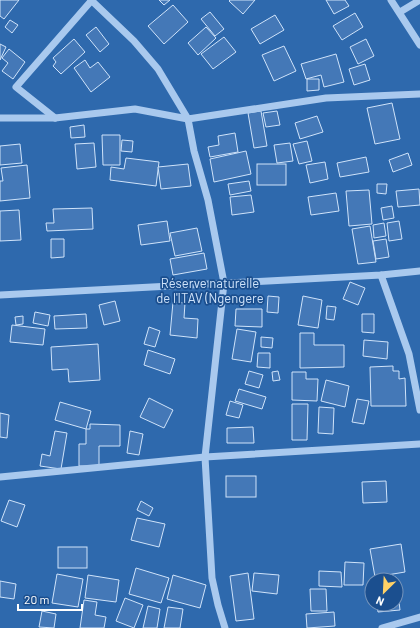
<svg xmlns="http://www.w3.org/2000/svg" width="420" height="628" font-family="Barlow,sans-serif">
  <rect width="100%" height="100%" fill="#1b4f8f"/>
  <path fill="#2e69ad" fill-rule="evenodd" d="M 0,0 L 420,0 L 420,628 L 0,628 ZM 372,580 L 396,580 L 396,604 L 372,604 Z"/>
  <g fill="#4478b7" stroke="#cfe3fa">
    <polygon points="0,0 19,0 4,19 0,16"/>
    <polygon points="159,0 170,0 164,5"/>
    <polygon points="230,0 255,0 243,14 229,1"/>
    <polygon points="326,0 345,0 349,6 334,14"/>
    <polygon points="173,5 188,22 164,44 148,26"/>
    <polygon points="210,12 224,29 215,36 201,19"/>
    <polygon points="355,13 363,27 342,40 333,26"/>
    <polygon points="275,15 284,30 260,44 251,29"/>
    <polygon points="10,20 18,25 12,33 5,27"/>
    <polygon points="96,27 109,44 100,52 86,35"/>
    <polygon points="206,27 216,38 198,55 188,43"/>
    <polygon points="224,37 236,52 213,69 201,54"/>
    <polygon points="74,39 85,52 61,74 53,66 56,62 53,58"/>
    <polygon points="366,39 374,56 358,64 350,47"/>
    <polygon points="0,44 6,47 0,60"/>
    <polygon points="284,46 296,71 274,81 262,55"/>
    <polygon points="9,49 25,62 13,79 2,71 8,63 2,58"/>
    <polygon points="336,54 344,82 324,87 321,75 306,79 301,64"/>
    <polygon points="85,60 90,68 98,62 110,77 91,92 74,68"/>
    <polygon points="365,64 370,80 354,85 349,69"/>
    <polygon points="307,79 319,79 319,90 307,91"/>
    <polygon points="392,103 400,139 375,144 367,108"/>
    <polygon points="261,111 267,146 254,148 248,113"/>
    <polygon points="277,111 280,125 266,127 263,113"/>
    <polygon points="317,116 323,132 300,139 295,123"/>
    <polygon points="84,125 85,137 71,138 70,127"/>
    <polygon points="235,133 238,152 210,157 208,147 219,145 218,136"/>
    <polygon points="102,135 120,135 120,165 103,165"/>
    <polygon points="122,140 133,141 132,152 121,151"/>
    <polygon points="307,141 312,161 299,164 293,144"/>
    <polygon points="94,143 96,167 77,169 75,144"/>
    <polygon points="290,143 293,161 277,163 274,145"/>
    <polygon points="20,144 22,163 0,165 0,146"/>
    <polygon points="246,151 251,174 214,182 210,159"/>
    <polygon points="408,153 412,165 393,172 389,160"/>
    <polygon points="366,157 369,172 340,177 337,163"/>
    <polygon points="126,158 159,162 156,186 110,180 111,167 124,169"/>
    <polygon points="325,162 328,179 310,183 306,165"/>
    <polygon points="188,164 191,186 161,189 158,167"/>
    <rect x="257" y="164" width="29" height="21"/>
    <polygon points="27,165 30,198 0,201 0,181 3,181 1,168"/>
    <polygon points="249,181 251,191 230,195 228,184"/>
    <polygon points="377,184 387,184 386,194 377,193"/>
    <polygon points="419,189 420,205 398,207 396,191"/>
    <polygon points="369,190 372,224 349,226 346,191"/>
    <polygon points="336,193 339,211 311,215 308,197"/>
    <polygon points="251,195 254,212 232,215 230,197"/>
    <polygon points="392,206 394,218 383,220 381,208"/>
    <polygon points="92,208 93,229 47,231 46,223 54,223 53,209"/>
    <polygon points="19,210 21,240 0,241 0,211"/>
    <polygon points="167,221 170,241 141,245 138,225"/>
    <polygon points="399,221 402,239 389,241 387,223"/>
    <polygon points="384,223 386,236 374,238 373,225"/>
    <polygon points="370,226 376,262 358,264 352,229"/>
    <polygon points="197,228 202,251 175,256 170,233"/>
    <polygon points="51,239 64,239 64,257 51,258"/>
    <polygon points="386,239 389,257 376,259 373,241"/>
    <polygon points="204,253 207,269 173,275 170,259"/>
    <polygon points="350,282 365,288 358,305 343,299"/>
    <polygon points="268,296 279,297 278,313 267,312"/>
    <polygon points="303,296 322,300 318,328 298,325"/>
    <polygon points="115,301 120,321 104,325 99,305"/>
    <polygon points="173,302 185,303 184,318 198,319 197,338 170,335"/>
    <polygon points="327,306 336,307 334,320 326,319"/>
    <polygon points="236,309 262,309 262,327 235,326"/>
    <polygon points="35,312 50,315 48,326 33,323"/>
    <polygon points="86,314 87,328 55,329 54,316"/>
    <polygon points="362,314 374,314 374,333 362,332"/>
    <polygon points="23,316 23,324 16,325 15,317"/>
    <polygon points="12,325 45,329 43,345 10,342"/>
    <polygon points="149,327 160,331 155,347 144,344"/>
    <polygon points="237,329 256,332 251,362 232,359"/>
    <polygon points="300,333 314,333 314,345 344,345 344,367 300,368"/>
    <polygon points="261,337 273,338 272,348 261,347"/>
    <polygon points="364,340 388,342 387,359 363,356"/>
    <polygon points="98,344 100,380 69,382 68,369 52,370 51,347"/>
    <polygon points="148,350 175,359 170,374 144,365"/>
    <polygon points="258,353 270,353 270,368 257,367"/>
    <polygon points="393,366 393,371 399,371 399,379 405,378 406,406 371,406 370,367"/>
    <polygon points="249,371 263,375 259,388 245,384"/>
    <polygon points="278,371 280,380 273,381 272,372"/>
    <polygon points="292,372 306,372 306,379 318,379 317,401 292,400"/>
    <polygon points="326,380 349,386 345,407 321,401"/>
    <polygon points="239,389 266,397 262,409 235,401"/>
    <polygon points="149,398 173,410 164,428 140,417"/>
    <polygon points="357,399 369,401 364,424 352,422"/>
    <polygon points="230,401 243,405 239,418 226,415"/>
    <polygon points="60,402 91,411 86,429 55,420"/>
    <polygon points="292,404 308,404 307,440 292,440"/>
    <polygon points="319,407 334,408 333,434 318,433"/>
    <polygon points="0,413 9,415 7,438 0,437"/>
    <polygon points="90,424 120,425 120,446 99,446 99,466 79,466 79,444 86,444 86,429 90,429"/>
    <polygon points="253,427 254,443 227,443 227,428"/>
    <polygon points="55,431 67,433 61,469 40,466 42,454 50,456"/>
    <polygon points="130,431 143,434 139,455 127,453"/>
    <rect x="226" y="476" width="30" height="21"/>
    <polygon points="386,481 387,502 363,503 362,482"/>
    <polygon points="9,500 25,505 17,527 1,521"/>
    <polygon points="141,501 153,508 149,516 137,510"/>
    <polygon points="137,518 165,524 159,547 131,540"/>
    <polygon points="401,544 405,572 375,577 370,549"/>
    <rect x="58" y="547" width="29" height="21"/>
    <polygon points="345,562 364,563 363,585 344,585"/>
    <polygon points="136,568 169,578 161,603 129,594"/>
    <polygon points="319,571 341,572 342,587 319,586"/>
    <polygon points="248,573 254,619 236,621 230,576"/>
    <polygon points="254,573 279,575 277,594 252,591"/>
    <polygon points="57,574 83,579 78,607 52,603"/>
    <polygon points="88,575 119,580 116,602 85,598"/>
    <polygon points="173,575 206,585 200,608 167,599"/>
    <polygon points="396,577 400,610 378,612 377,604 396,604 396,580 374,580"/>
    <polygon points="0,581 16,584 14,599 0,597"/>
    <polygon points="310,589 326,589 327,611 311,611"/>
    <polygon points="125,598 143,605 134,628 116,621"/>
    <polygon points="84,600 97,602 95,615 106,617 104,628 80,628"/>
    <polygon points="148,606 160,609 157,628 143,628"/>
    <polygon points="168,607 183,609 180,628 164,628"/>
    <polygon points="42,611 56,614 54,628 39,627"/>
    <polygon points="334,612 335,626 307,628 306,614"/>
  </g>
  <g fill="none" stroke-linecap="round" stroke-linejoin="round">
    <g stroke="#a9c9ee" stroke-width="7">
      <polyline points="91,0 134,41 158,69 188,119 194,151 208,200 224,283 205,457 212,578 218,605 225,628"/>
      <polyline points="391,0 420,45"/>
      <polyline points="400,12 420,0"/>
      <polyline points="0,118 55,118 135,109 188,119 326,98 420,94"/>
      <polyline points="55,118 16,87 92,0"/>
      <polyline points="381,275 409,354 420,410"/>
      <polyline points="0,295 381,275 420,271"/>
      <polyline points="0,477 205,457 420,444"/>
      <polyline points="382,628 420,617"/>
    </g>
  </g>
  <g text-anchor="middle" stroke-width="3.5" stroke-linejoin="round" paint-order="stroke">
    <g font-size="13" fill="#cfe3fa" stroke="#1b4f8f">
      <text x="210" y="288">Réserve naturelle<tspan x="210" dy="15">de l'ITAV (Ngengere</tspan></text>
    </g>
  </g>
  <g transform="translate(384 592) rotate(204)"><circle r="19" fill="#1b4f8f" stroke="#7695bc"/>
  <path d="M0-3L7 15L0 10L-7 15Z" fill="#ffd166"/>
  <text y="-6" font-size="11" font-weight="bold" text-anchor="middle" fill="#ffffff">N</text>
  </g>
  <path d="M18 604v6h64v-6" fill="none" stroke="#ffffff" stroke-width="2"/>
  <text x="24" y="604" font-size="12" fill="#ffffff" stroke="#1b4f8f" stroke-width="3" paint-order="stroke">20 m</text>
</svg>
